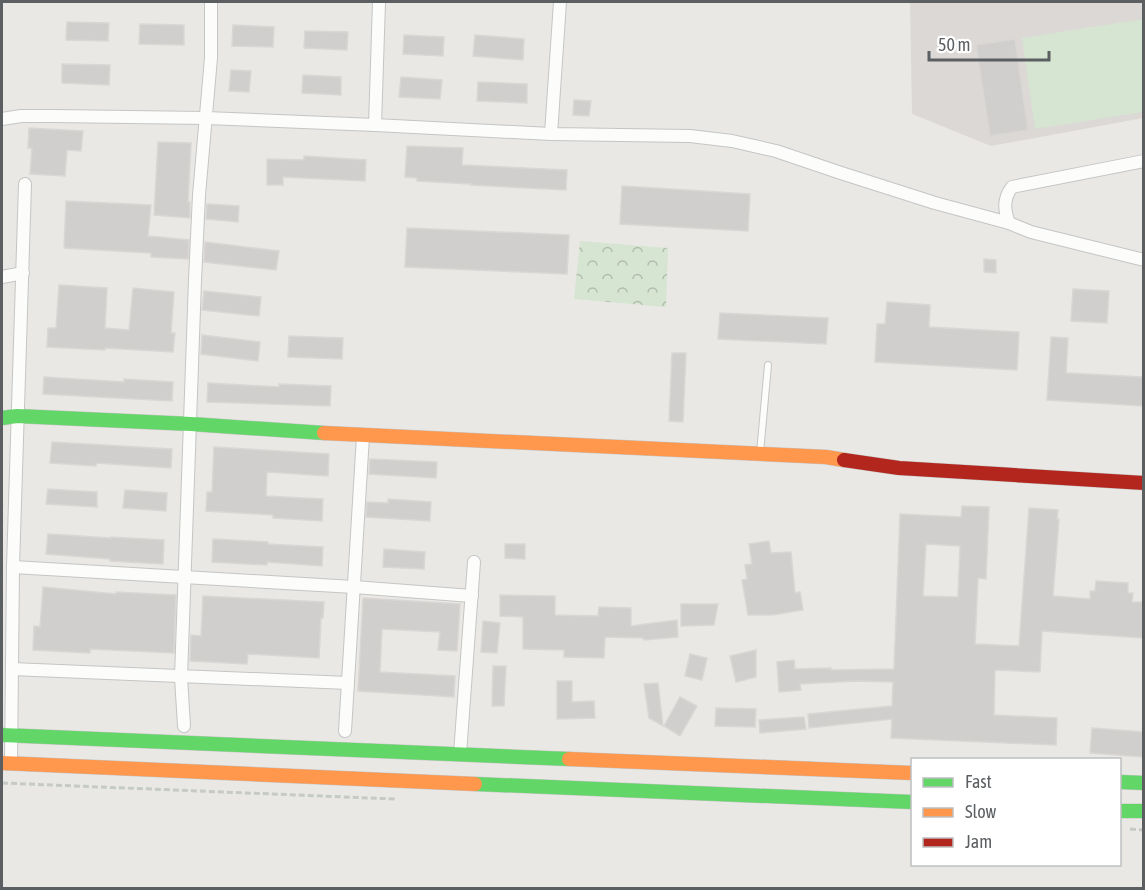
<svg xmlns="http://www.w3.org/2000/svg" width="1145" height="890" font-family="'Asap Condensed',sans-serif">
  <defs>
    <pattern id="forest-crowns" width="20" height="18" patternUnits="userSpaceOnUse" patternTransform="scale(1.5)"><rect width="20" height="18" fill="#d6e4d2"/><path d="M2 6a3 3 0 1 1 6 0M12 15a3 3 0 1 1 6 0" fill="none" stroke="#b1bcae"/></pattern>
  </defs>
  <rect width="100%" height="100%" fill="#eae8e5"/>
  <polygon fill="#dcd8d5" points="910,2 1143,2 1143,118 991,146 912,114"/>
  <polygon fill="#d6e4d2" points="1143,19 1143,112 1035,129 1022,38"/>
  <polygon fill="url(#forest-crowns)" points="580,241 668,248 666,307 574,299"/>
  <g fill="#d1cfce" stroke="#d9d7d4" stroke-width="1.5" fill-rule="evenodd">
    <polygon points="67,22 109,23 108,41 66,40"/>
    <polygon points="140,24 184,25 184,45 139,44"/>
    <polygon points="233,25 274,27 273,47 232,46"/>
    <polygon points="305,31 348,32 347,50 304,48"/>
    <polygon points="404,35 444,37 443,56 403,54"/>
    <polygon points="475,35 524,39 523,60 473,56"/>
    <polygon points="1015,39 1028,130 990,136 976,45"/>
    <polygon points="62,64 110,65 109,85 62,83"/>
    <polygon points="231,70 251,71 249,92 229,91"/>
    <polygon points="303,75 341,77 341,95 302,93"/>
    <polygon points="401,77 442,80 440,99 399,97"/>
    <polygon points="478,82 527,84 527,103 477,101"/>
    <polygon points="574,100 591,101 589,116 573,115"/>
    <polygon points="29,128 83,131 81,151 67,150 65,176 30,174 32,148 28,148"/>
    <polygon points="158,142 191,143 188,202 190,202 190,218 154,215"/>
    <polygon points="407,146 463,148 462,165 567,170 566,190 471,185 471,184 417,181 417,178 405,177"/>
    <polygon points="304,156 366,160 365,181 283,177 283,185 267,185 267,159 304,160"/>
    <polygon points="622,186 750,194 748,231 620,224"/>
    <polygon points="66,201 151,205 148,236 189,240 188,259 151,257 151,253 64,248"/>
    <polygon points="207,204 239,206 238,222 206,219"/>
    <polygon points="407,228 569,235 567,274 405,267"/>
    <polygon points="205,242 279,251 276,270 204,262"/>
    <polygon points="984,259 996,260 996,273 984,272"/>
    <polygon points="59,285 107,288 105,328 129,330 133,288 174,292 171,333 175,333 173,352 105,348 105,350 47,347 48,328 56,328"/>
    <polygon points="1073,289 1109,291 1107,323 1071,321"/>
    <polygon points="204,291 261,297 259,316 202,310"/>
    <polygon points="887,302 930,305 929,327 1019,332 1017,370 875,362 877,324 885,324"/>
    <polygon points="720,313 828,318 826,344 718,339"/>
    <polygon points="202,335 260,342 258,361 201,354"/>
    <polygon points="289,336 343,338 342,359 288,357"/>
    <polygon points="1051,337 1068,338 1066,373 1143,377 1143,406 1047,400"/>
    <polygon points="672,353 686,353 683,422 669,421"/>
    <polygon points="44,377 124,382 124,379 173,382 172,401 43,394"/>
    <polygon points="208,383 279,387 279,384 331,386 330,406 207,402"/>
    <polygon points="52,442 172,449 171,468 96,463 96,466 50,463"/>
    <polygon points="214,447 329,454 328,476 267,472 266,496 323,499 322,521 273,518 273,515 206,511 207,492 212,492"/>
    <polygon points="370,459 437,462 436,478 369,474"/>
    <polygon points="48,489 97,492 97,507 46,504"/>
    <polygon points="125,490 167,493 166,511 123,508"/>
    <polygon points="388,499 431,502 430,521 366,517 367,502 388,503"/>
    <path d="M 962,506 L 989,507 L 986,579 L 978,578 L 975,644 L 1019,646 L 1029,508 L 1058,510 L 1057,519 L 1059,519 L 1053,596 L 1090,599 L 1090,591 L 1095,591 L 1096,581 L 1128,583 L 1128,593 L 1133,593 L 1132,602 L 1143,602 L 1143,638 L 1042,631 L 1040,672 L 995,670 L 994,715 L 1057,718 L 1056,745 L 891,738 L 892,719 L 809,728 L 808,714 L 892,706 L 893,682 L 855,681 L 800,684 L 801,690 L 779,692 L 777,662 L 794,660 L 795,669 L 831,668 L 831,670 L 894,669 L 900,514 L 961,517 ZM 926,544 L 960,546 L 958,597 L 923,596 Z"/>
    <polygon points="48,534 111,538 111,537 164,540 163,564 110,561 110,559 46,554"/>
    <polygon points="213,539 268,542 268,544 323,547 322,566 267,562 267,565 212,562"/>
    <polygon points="769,541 771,553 791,552 795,593 800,592 803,610 773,615 748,615 742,580 747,579 745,565 752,564 749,544"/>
    <polygon points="505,544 525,544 525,559 505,558"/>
    <polygon points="384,549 425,552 424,569 383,567"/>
    <polygon points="43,587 116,594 116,592 176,595 174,653 90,649 90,653 33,650 34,626 40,627"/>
    <polygon points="500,595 555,596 555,615 598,616 599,607 631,608 631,626 677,620 678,637 644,640 643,638 605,637 604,658 564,657 564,650 523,649 523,617 500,616"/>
    <polygon points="203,596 324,602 323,618 321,618 319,658 248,654 247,664 190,661 191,635 201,636"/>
    <polygon points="363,598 460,604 457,651 438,650 440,632 382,629 380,672 455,676 454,697 358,691"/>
    <polygon points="681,604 718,604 714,625 681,626"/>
    <polygon points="483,621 500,623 497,653 481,652"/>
    <polygon points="756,650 756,677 736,682 730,656"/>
    <polygon points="690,654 707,658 702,680 685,676"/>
    <polygon points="493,666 506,666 504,706 492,706"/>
    <polygon points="557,681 572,681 572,702 594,701 595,718 557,719"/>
    <polygon points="658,683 663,726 649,718 644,684"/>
    <polygon points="680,697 697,706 680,736 664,726"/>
    <polygon points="716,708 756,709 755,727 715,726"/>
    <polygon points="804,717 806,729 760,733 759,720"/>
    <polygon points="1092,728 1143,732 1143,757 1090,753"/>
  </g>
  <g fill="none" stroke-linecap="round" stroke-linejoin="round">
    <defs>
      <polyline id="lane" points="760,453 768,365"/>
      <g id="street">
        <polyline points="2,119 21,116 53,116 206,118 375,125 551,134 690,136 732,141 776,151 841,173 935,203 1009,223"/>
        <polyline points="375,125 379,2"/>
        <polyline points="551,134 560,2"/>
        <path d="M 1144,161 L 1012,187 C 1003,199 1004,210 1009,223 L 1031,232 L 1144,260"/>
        <polyline points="2,277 23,273"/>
        <polyline points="13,567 354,587 472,596"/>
        <polyline points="12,669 348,683"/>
        <polyline points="184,726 181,677 195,280 199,195 211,58 211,2"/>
        <polyline points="345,731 363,436"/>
        <polyline points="460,754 474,562"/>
        <polyline points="11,763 13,567 25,184"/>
      </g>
      <g id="fast">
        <polyline points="2,418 17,416 191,424 324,433"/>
        <polyline points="2,735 569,759"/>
        <polyline points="1120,782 1144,783"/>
        <polyline points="475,784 912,802"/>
        <polyline points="1120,811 1144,811"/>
      </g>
      <g id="slow">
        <polyline points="324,433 826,457 844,460"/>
        <polyline points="569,759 912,773"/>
        <polyline points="2,763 475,784"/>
      </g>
      <polyline id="jam" points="844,460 899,468 1144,483"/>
    </defs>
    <use href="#lane" stroke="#c4c5c5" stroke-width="8"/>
    <use href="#street" stroke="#c4c5c5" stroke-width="14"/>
    <use href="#fast" stroke="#c4c5c4" stroke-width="15"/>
    <use href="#slow" stroke="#c4c5c4" stroke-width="15"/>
    <use href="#jam" stroke="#c4c5c4" stroke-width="15"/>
    <g stroke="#c6cac7" stroke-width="3" stroke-dasharray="6 3" stroke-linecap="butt">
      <polyline points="2,783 395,799"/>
      <polyline points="1130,829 1144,830"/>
    </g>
    <use href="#lane" stroke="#fcfcfb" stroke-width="6"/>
    <use href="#street" stroke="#fcfcfb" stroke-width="12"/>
    <use href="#fast" stroke="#63d668" stroke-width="14"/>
    <use href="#slow" stroke="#ff974d" stroke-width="14"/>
    <use href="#jam" stroke="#b3261e" stroke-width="14"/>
  </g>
  <rect width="1145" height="890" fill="none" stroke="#5b5f62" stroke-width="6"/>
  <rect x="911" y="758" width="210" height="108" fill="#ffffff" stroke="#bdbfc0" stroke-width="1.5"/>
  <rect x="923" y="778" width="30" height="9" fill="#63d668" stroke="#bdbfc0" stroke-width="1.5"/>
  <text x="965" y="788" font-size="18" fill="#5b5f62">Fast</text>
  <rect x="923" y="808" width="30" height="9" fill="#ff974d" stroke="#bdbfc0" stroke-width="1.5"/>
  <text x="965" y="818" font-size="18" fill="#5b5f62">Slow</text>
  <rect x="923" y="838" width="30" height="9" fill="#b3261e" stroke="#bdbfc0" stroke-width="1.5"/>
  <text x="965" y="848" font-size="18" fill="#5b5f62">Jam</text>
  <path d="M929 51v9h120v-9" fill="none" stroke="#5b5f62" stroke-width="3"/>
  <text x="938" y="51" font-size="18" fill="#5b5f62" stroke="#ffffff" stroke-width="4.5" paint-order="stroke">50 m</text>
</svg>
